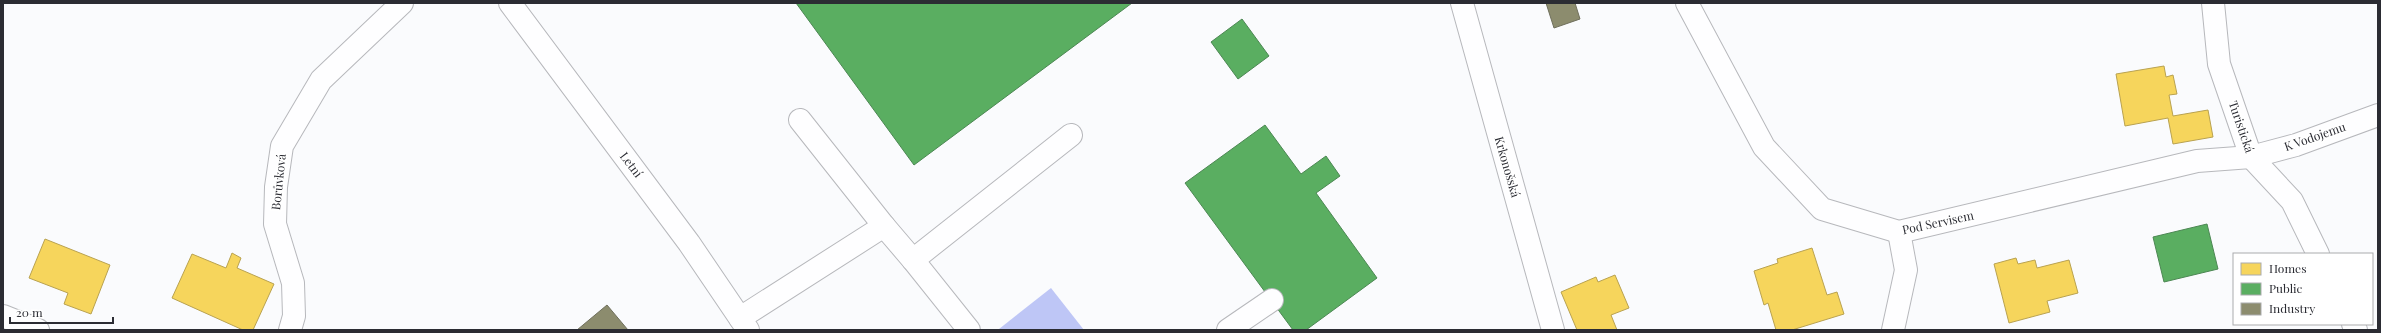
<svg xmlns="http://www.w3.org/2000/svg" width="2381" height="333" font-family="'Playfair Display',serif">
  <rect width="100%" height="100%" fill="#fafbfd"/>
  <polygon fill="#bec6f6" points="1051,288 1084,330 1000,330 999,329"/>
  <g fill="#f6d55c" stroke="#b9a250">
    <polygon points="2164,66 2166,77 2173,75 2177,94 2169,95 2173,116 2208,110 2213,137 2173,144 2168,118 2125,126 2116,74"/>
    <polygon points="45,239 110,265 91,314 64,304 68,293 29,278"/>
    <polygon points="1812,248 1827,295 1837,292 1844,314 1792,330 1776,330 1768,303 1764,305 1754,271 1778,263 1777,259"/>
    <polygon points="232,253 241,258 237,268 274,284 253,330 243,330 172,298 192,254 226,268"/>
    <polygon points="2016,258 2018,264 2035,260 2037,268 2069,260 2078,293 2047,301 2050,312 2009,323 1994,264"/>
    <polygon points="1615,275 1629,308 1611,315 1617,330 1577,330 1561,292 1596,277 1598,282"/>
  </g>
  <g fill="#5aae61" stroke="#4c8753">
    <polygon points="796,3 1132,3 914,165"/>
    <polygon points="1242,19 1269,56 1238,79 1211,42"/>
    <polygon points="1265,125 1301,174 1326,156 1340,176 1316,193 1377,278 1306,330 1293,330 1185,183"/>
    <polygon points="2207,224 2218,269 2164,282 2153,237"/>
  </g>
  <g fill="#8c8c6e" stroke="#6f6f5c">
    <polygon points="1546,3 1575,3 1580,19 1554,28"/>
    <polygon points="607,305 628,330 577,330"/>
  </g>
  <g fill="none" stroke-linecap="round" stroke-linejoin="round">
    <defs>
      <g id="minor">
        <polyline points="510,3 689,243 748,330"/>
        <polyline points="1462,3 1553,330"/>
        <polyline points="1687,3 1764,147 1822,209 1899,232 2197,161 2251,157 2296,145 2378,115"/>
        <polyline points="2213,3 2219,64 2251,157 2292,201 2318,254"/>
        <polyline points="884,226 913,260 1071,135"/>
        <polyline points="913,260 969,330"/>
        <polyline points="3,316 38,330"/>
        <polyline points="740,318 884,226 800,120"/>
        <polyline points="2353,324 2356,330"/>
        <polyline points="290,330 294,316 293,283 275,224 276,187 282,146 321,80 402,3"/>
        <polyline points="1228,330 1272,300"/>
        <polyline points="1893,330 1906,270 1899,232"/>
      </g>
    </defs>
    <use href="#minor" stroke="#b7b8bc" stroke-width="24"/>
    <use href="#minor" stroke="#fefeff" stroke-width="22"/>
  </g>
  <g text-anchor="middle" stroke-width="4" stroke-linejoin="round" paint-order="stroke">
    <g font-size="12" fill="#2b2c33" stroke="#fff">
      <text transform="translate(2241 127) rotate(71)" y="4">Turistická</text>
      <text transform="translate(2315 137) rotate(-19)" y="4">K Vodojemu</text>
      <text transform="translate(631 165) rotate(53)" y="4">Letní</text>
      <text transform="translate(1507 167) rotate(74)" y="4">Krkonošská</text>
      <text transform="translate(279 182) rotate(-84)" y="4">Borůvková</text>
      <text transform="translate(1938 223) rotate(-12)" y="4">Pod Servisem</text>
    </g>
  </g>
  <rect width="2381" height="333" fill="none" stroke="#2b2c33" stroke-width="8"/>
  <rect x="2233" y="253" width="140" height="72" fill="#ffffff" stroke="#aaabad"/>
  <rect x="2241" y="263" width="20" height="12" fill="#f6d55c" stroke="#aaabad"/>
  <text x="2269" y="273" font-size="12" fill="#2b2c33">Homes</text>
  <rect x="2241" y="283" width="20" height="12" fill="#5aae61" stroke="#aaabad"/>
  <text x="2269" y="293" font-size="12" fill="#2b2c33">Public</text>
  <rect x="2241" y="303" width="20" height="12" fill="#8c8c6e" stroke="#aaabad"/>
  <text x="2269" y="313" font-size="12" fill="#2b2c33">Industry</text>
  <path d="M10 317v6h103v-6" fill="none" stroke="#2b2c33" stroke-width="2"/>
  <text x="16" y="317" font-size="12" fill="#2b2c33" stroke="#ffffff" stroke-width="3" paint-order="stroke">20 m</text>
</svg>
